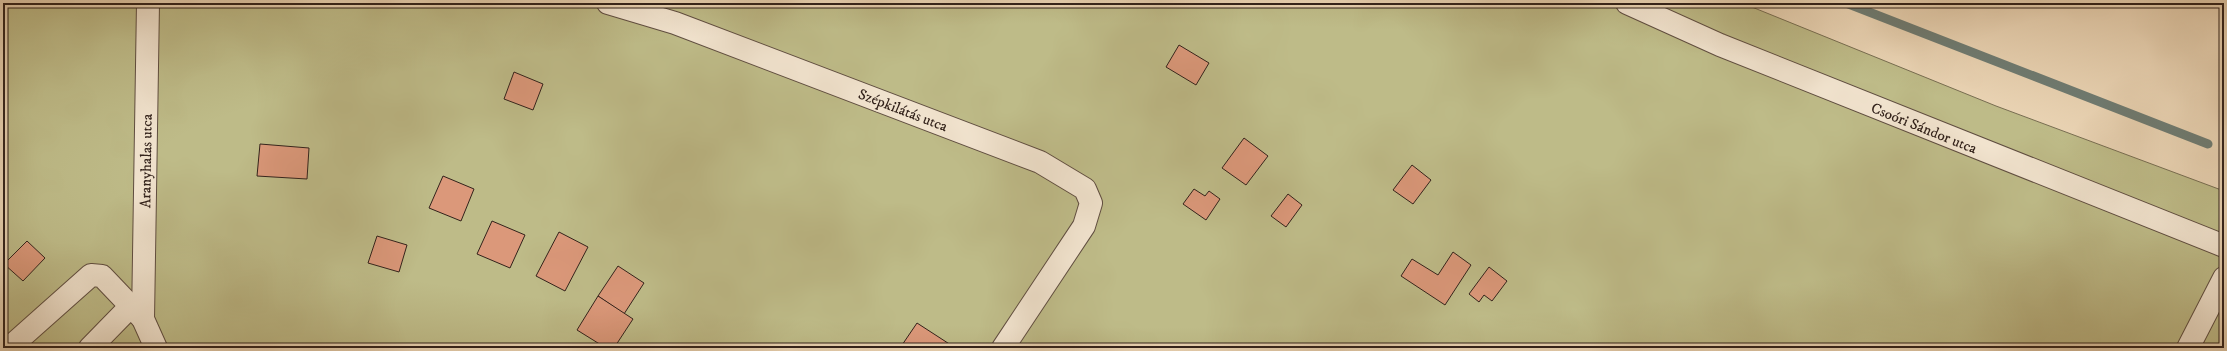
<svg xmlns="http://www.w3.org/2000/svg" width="2227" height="351" font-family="'IM FELL DW Pica',serif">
  <rect width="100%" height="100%" fill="#ead4b4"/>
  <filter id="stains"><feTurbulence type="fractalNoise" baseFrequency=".005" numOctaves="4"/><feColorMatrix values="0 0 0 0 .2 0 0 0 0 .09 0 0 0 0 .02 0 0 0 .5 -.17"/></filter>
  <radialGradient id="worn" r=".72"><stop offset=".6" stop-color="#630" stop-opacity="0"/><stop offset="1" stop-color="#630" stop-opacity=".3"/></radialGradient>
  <polygon fill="#bebb88" stroke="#786e52" points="3,3 1742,3 1996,106 2224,191 2224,348 3,348"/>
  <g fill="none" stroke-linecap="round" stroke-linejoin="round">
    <polyline stroke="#6f7c73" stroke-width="9" points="1846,3 2208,144"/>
  </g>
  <g fill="#db987a" stroke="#32221b">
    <polygon points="1179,45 1209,63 1196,85 1166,67"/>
    <polygon points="514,72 543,84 533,110 504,99"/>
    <polygon points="1244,138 1268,156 1246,185 1222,168"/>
    <polygon points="260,144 309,148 307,179 257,176"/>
    <polygon points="1412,165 1431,180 1413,204 1393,190"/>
    <polygon points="443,176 474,189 461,221 429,208"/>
    <polygon points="1194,189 1205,196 1209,191 1220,199 1206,220 1183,204"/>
    <polygon points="1288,194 1302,205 1286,227 1271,216"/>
    <polygon points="492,221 525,235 510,268 477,254"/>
    <polygon points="559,232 588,247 565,291 536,276"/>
    <polygon points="377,236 407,245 399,272 368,263"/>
    <polygon points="27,241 45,258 23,281 4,264"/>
    <polygon points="1453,252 1471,265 1445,305 1401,276 1412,259 1438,275"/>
    <polygon points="618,266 644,283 624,314 598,296"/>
    <polygon points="1489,267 1507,281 1492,301 1484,295 1479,302 1469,294"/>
    <polygon points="598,296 633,319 614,348 606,348 577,330"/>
    <polygon points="917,323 954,347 954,348 900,348"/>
  </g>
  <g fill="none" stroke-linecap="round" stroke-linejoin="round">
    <defs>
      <g id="street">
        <polyline points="148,3 143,319 156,348"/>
        <polyline points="608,3 675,23 1040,162 1085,189 1091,203 1084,226 1003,348"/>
        <polyline points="1627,3 1720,45 2224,246"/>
        <polyline points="9,348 91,275 102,276 143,319"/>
        <polyline points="90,348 130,307"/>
        <polyline points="2188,348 2224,278"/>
      </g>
    </defs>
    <use href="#street" stroke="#604e41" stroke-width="24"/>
    <use href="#street" stroke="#f1e3ce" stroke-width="22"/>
  </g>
  <g text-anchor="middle" stroke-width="3" stroke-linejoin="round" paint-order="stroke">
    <g font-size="15" fill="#32221b" stroke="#f1e3ce">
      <text transform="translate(903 110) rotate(21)" y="5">Szépkilátás utca</text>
      <text transform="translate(1924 128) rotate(22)" y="5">Csoóri Sándor utca</text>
      <text transform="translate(146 161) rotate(-89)" y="5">Aranyhalas utca</text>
    </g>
  </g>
  <rect width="2227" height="351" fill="none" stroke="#ead4b4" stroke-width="16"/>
  <rect x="4" y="4" width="2219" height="343" fill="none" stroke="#32221b" stroke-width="2"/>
  <rect x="8" y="8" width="2211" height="335" fill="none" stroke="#32221b"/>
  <rect width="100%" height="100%" filter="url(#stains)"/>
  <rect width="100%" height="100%" fill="url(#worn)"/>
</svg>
